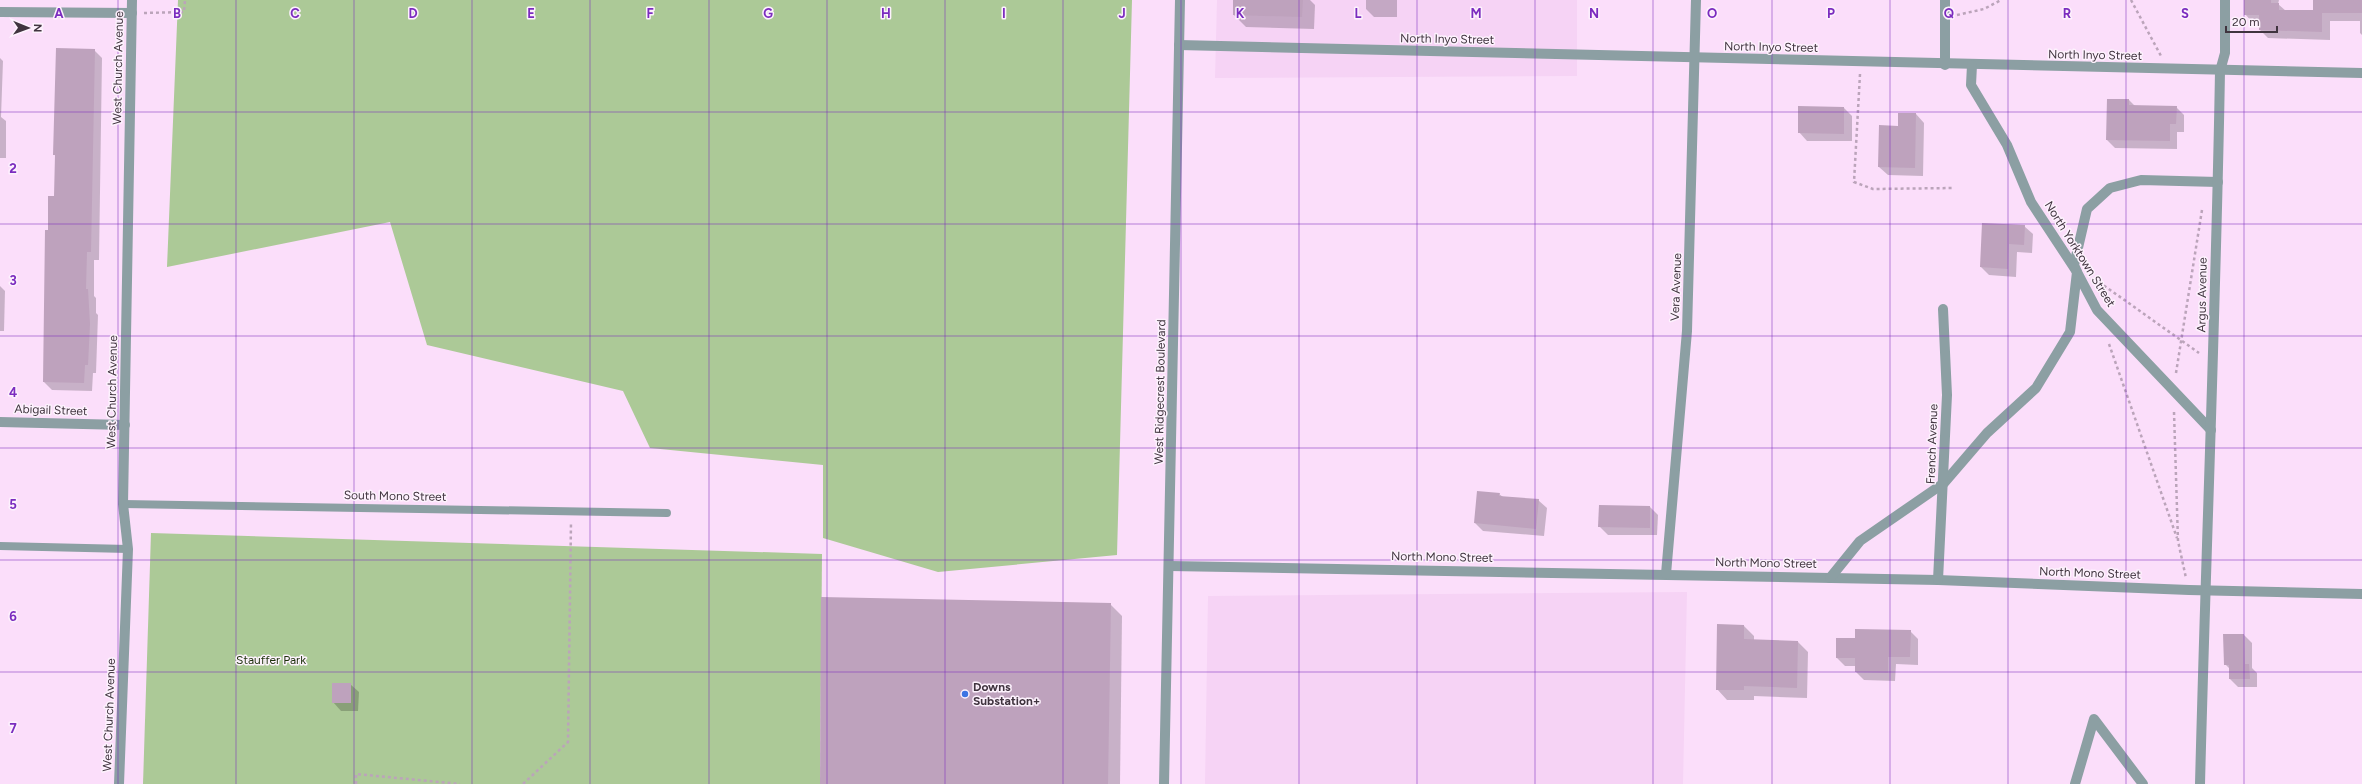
<svg xmlns="http://www.w3.org/2000/svg" width="2362" height="784" font-family="Figtree,sans-serif">
  <rect width="100%" height="100%" fill="#fbdefa"/>
  <g fill="#f6d3f5">
    <polygon points="1217,0 1577,0 1577,76 1215,78"/>
    <polygon points="1687,592 1683,784 1205,784 1208,596"/>
  </g>
  <g fill="#acc997">
    <polygon points="178,0 1132,0 1117,555 938,572 823,538 823,465 650,448 623,391 427,345 390,222 167,267"/>
    <polygon points="151,533 822,554 820,784 143,784"/>
  </g>
  <g fill="#0003">
    <polygon points="1234,0 1310,0 1315,5 1314,29 1246,27 1234,15"/>
    <polygon points="1366,0 1397,0 1397,17 1374,17 1366,9"/>
    <polygon points="2245,0 2279,0 2278,4 2286,11 2314,11 2314,0 2362,0 2362,35 2360,33 2360,21 2330,21 2330,40 2268,38 2260,30 2260,23 2253,23 2245,14"/>
    <polygon points="94,50 102,58 99,260 94,260 94,296 96,298 96,313 98,315 96,373 93,373 92,391 52,390 44,382 49,231 55,197 56,157 54,154"/>
    <polygon points="0,58 3,61 1,117 6,121 6,158 0,158"/>
    <polygon points="2129,100 2135,106 2176,107 2184,115 2184,132 2177,132 2177,149 2115,148 2107,140"/>
    <polygon points="1799,107 1844,108 1852,116 1852,141 1807,141 1799,132"/>
    <polygon points="1899,114 1916,114 1924,123 1923,176 1888,175 1879,167 1899,127"/>
    <polygon points="2024,226 2033,234 2032,253 2017,252 2016,277 1989,275 1981,267"/>
    <polygon points="0,286 5,291 4,331 0,331"/>
    <polygon points="1499,494 1503,497 1538,500 1547,508 1544,536 1483,531 1475,523"/>
    <polygon points="1650,507 1658,515 1657,535 1608,535 1599,526"/>
    <polygon points="1110,604 1122,616 1120,784 821,784"/>
    <polygon points="1744,626 1754,636 1754,641 1798,642 1808,652 1807,698 1754,696 1754,700 1727,700 1717,689"/>
    <polygon points="1910,631 1918,639 1918,665 1896,664 1895,681 1864,680 1856,672 1856,666 1845,666 1837,658 1856,639"/>
    <polygon points="2244,635 2252,643 2252,668 2257,673 2257,687 2238,687 2230,679 2230,669 2225,664"/>
    <polygon points="350,684 359,692 358,711 341,711 333,702"/>
  </g>
  <g fill="#bea2bd">
    <polygon points="1233,0 1303,0 1302,17 1233,15"/>
    <polygon points="2244,0 2271,0 2271,3 2279,3 2279,10 2313,10 2313,0 2362,0 2362,13 2322,13 2322,32 2259,30 2259,15 2244,15"/>
    <polygon points="56,48 95,49 91,252 87,252 86,289 88,289 90,324 88,365 85,365 84,383 43,382 45,230 48,230 48,196 54,196 55,155 53,155"/>
    <polygon points="2107,99 2129,99 2129,105 2177,106 2176,124 2170,124 2170,141 2106,140"/>
    <polygon points="1798,106 1844,107 1844,134 1798,133"/>
    <polygon points="1898,113 1916,113 1915,168 1878,167 1879,125 1898,126"/>
    <polygon points="1982,223 2025,225 2024,245 2009,244 2008,269 1980,267"/>
    <polygon points="1477,491 1500,493 1499,496 1539,499 1536,529 1474,523"/>
    <polygon points="1599,505 1650,506 1650,528 1598,527"/>
    <polygon points="821,597 1111,603 1108,784 820,784"/>
    <polygon points="1717,624 1744,625 1744,639 1798,641 1797,688 1744,686 1744,690 1716,690"/>
    <polygon points="1855,629 1911,630 1910,657 1888,657 1888,673 1855,672 1855,658 1836,658 1836,638 1855,638"/>
    <polygon points="2223,634 2244,634 2245,664 2249,664 2250,679 2229,679 2229,665 2224,665"/>
    <rect x="332" y="683" width="19" height="20"/>
  </g>
  <g fill="none" stroke-linecap="round" stroke-linejoin="round">
    <g stroke="#bba4ba" stroke-width="2.5" stroke-dasharray="3 3" stroke-linecap="butt">
      <polyline points="2131,0 2161,56"/>
      <polyline points="144,13 184,12 185,0"/>
      <polyline points="1957,15 1984,9 2001,0"/>
      <polyline points="1860,74 1854,182 1873,189 1954,188"/>
      <polyline points="2099,282 2199,353"/>
      <polyline points="2109,344 2177,538"/>
      <polyline points="2176,373 2202,210"/>
      <polyline points="2174,412 2178,541 2186,578"/>
      <polyline points="356,784 356,774 460,784"/>
      <polyline points="523,784 568,742 571,522"/>
    </g>
    <g stroke="#8c9fa3" stroke-width="8">
      <polyline points="123,504 667,513"/>
      <polyline points="0,546 128,549"/>
    </g>
    <g stroke="#8c9fa3" stroke-width="10">
      <polyline points="0,12 132,13"/>
      <polyline points="1179,45 2362,73"/>
      <polyline points="1945,65 1945,0"/>
      <polyline points="1972,65 1971,85 2007,145 2031,202 2077,272 2097,310 2211,430"/>
      <polyline points="0,422 125,425"/>
      <polyline points="1170,566 1938,580 2189,590 2362,594"/>
      <polyline points="1666,574 1687,331 1696,0"/>
      <polyline points="1830,578 1860,541 1944,483 1987,433 2036,388 2070,332 2077,272 2074,265 2087,209 2110,188 2141,180 2218,182"/>
      <polyline points="1938,580 1947,395 1943,309"/>
      <polyline points="119,784 128,549 123,504 132,0"/>
      <polyline points="2075,784 2094,719 2143,784"/>
      <path d="M 2200,784 C 2206,546 2216,309 2220,71 L 2225,53 L 2225,0"/>
    </g>
    <polyline stroke="#8c9fa3" stroke-width="10" points="1164,784 1180,0"/>
  </g>
  <path fill="none" stroke="#7b2cbf" stroke-width="1" stroke-opacity="0.55" d="M 118,0 L 118,784M 236,0 L 236,784M 354,0 L 354,784M 472,0 L 472,784M 590,0 L 590,784M 709,0 L 709,784M 827,0 L 827,784M 945,0 L 945,784M 1063,0 L 1063,784M 1181,0 L 1181,784M 1299,0 L 1299,784M 1417,0 L 1417,784M 1535,0 L 1535,784M 1653,0 L 1653,784M 1772,0 L 1772,784M 1890,0 L 1890,784M 2008,0 L 2008,784M 2126,0 L 2126,784M 2244,0 L 2244,784M 0,112 L 2362,112M 0,224 L 2362,224M 0,336 L 2362,336M 0,448 L 2362,448M 0,560 L 2362,560M 0,672 L 2362,672"/>
  <circle fill="#3c74e3" stroke="#fdf2fd" stroke-width="1.5" cx="965" cy="694" r="4"/>
  <g text-anchor="middle" stroke-width="3" stroke-linejoin="round" paint-order="stroke">
    <g font-size="12" fill="#40343f" stroke="#fdf2fd">
      <text transform="translate(1447 39) rotate(1)" y="4">North Inyo Street</text>
      <text transform="translate(1771 47) rotate(1)" y="4">North Inyo Street</text>
      <text transform="translate(2095 55) rotate(1)" y="4">North Inyo Street</text>
      <text transform="translate(118 68) rotate(-89)" y="4">West Church Avenue</text>
      <text transform="translate(2080 254) rotate(58)" y="4">North Yorktown Street</text>
      <text transform="translate(1676 287) rotate(-88)" y="4">Vera Avenue</text>
      <text transform="translate(2202 295) rotate(-89)" y="4">Argus Avenue</text>
      <text transform="translate(112 392) rotate(-89)" y="4">West Church Avenue</text>
      <text transform="translate(1160 392) rotate(-89)" y="4">West Ridgecrest Boulevard</text>
      <text transform="translate(51 410) rotate(2)" y="4">Abigail Street</text>
      <text transform="translate(1932 444) rotate(-88)" y="4">French Avenue</text>
      <text transform="translate(395 496) rotate(1)" y="4">South Mono Street</text>
      <text transform="translate(1442 557) rotate(1)" y="4">North Mono Street</text>
      <text transform="translate(1766 563) rotate(1)" y="4">North Mono Street</text>
      <text transform="translate(2090 573) rotate(2)" y="4">North Mono Street</text>
      <text transform="translate(109 715) rotate(-88)" y="4">West Church Avenue</text>
    </g>
    <g font-size="12" fill="#1d310b" stroke="#fdf2fd">
      <text x="271" y="664">Stauffer Park</text>
    </g>
    <g font-size="12" font-weight="bold" fill="#40343f" stroke="#fdf2fd" text-anchor="start">
      <text x="973" y="691">Downs<tspan x="973" dy="14">Substation+</tspan></text>
    </g>
  </g>
  <g font-size="13" text-anchor="middle" font-weight="bold" fill="#7b2cbf" stroke="#fdf2fd" stroke-width="3" stroke-linejoin="round" paint-order="stroke">
    <text x="59" y="18">A</text>
    <text x="177" y="18">B</text>
    <text x="295" y="18">C</text>
    <text x="413" y="18">D</text>
    <text x="531" y="18">E</text>
    <text x="650" y="18">F</text>
    <text x="768" y="18">G</text>
    <text x="886" y="18">H</text>
    <text x="1004" y="18">I</text>
    <text x="1122" y="18">J</text>
    <text x="1240" y="18">K</text>
    <text x="1358" y="18">L</text>
    <text x="1476" y="18">M</text>
    <text x="1594" y="18">N</text>
    <text x="1712" y="18">O</text>
    <text x="1831" y="18">P</text>
    <text x="1949" y="18">Q</text>
    <text x="2067" y="18">R</text>
    <text x="2185" y="18">S</text>
    <text x="13" y="173">2</text>
    <text x="13" y="285">3</text>
    <text x="13" y="397">4</text>
    <text x="13" y="509">5</text>
    <text x="13" y="621">6</text>
    <text x="13" y="733">7</text>
  </g>
  <g transform="translate(28 28) rotate(91)" stroke="#fdf2fd" stroke-width="3" paint-order="stroke">
  <path d="M0-3L7 15L0 10L-7 15Z" fill="#40343f"/>
  <text y="-6" font-size="11" font-weight="bold" text-anchor="middle" fill="#40343f">N</text>
  </g>
  <path d="M2226 26v6h51v-6" fill="none" stroke="#40343f" stroke-width="2"/>
  <text x="2232" y="26" font-size="12" fill="#40343f" stroke="#fdf2fd" stroke-width="3" paint-order="stroke">20 m</text>
</svg>
